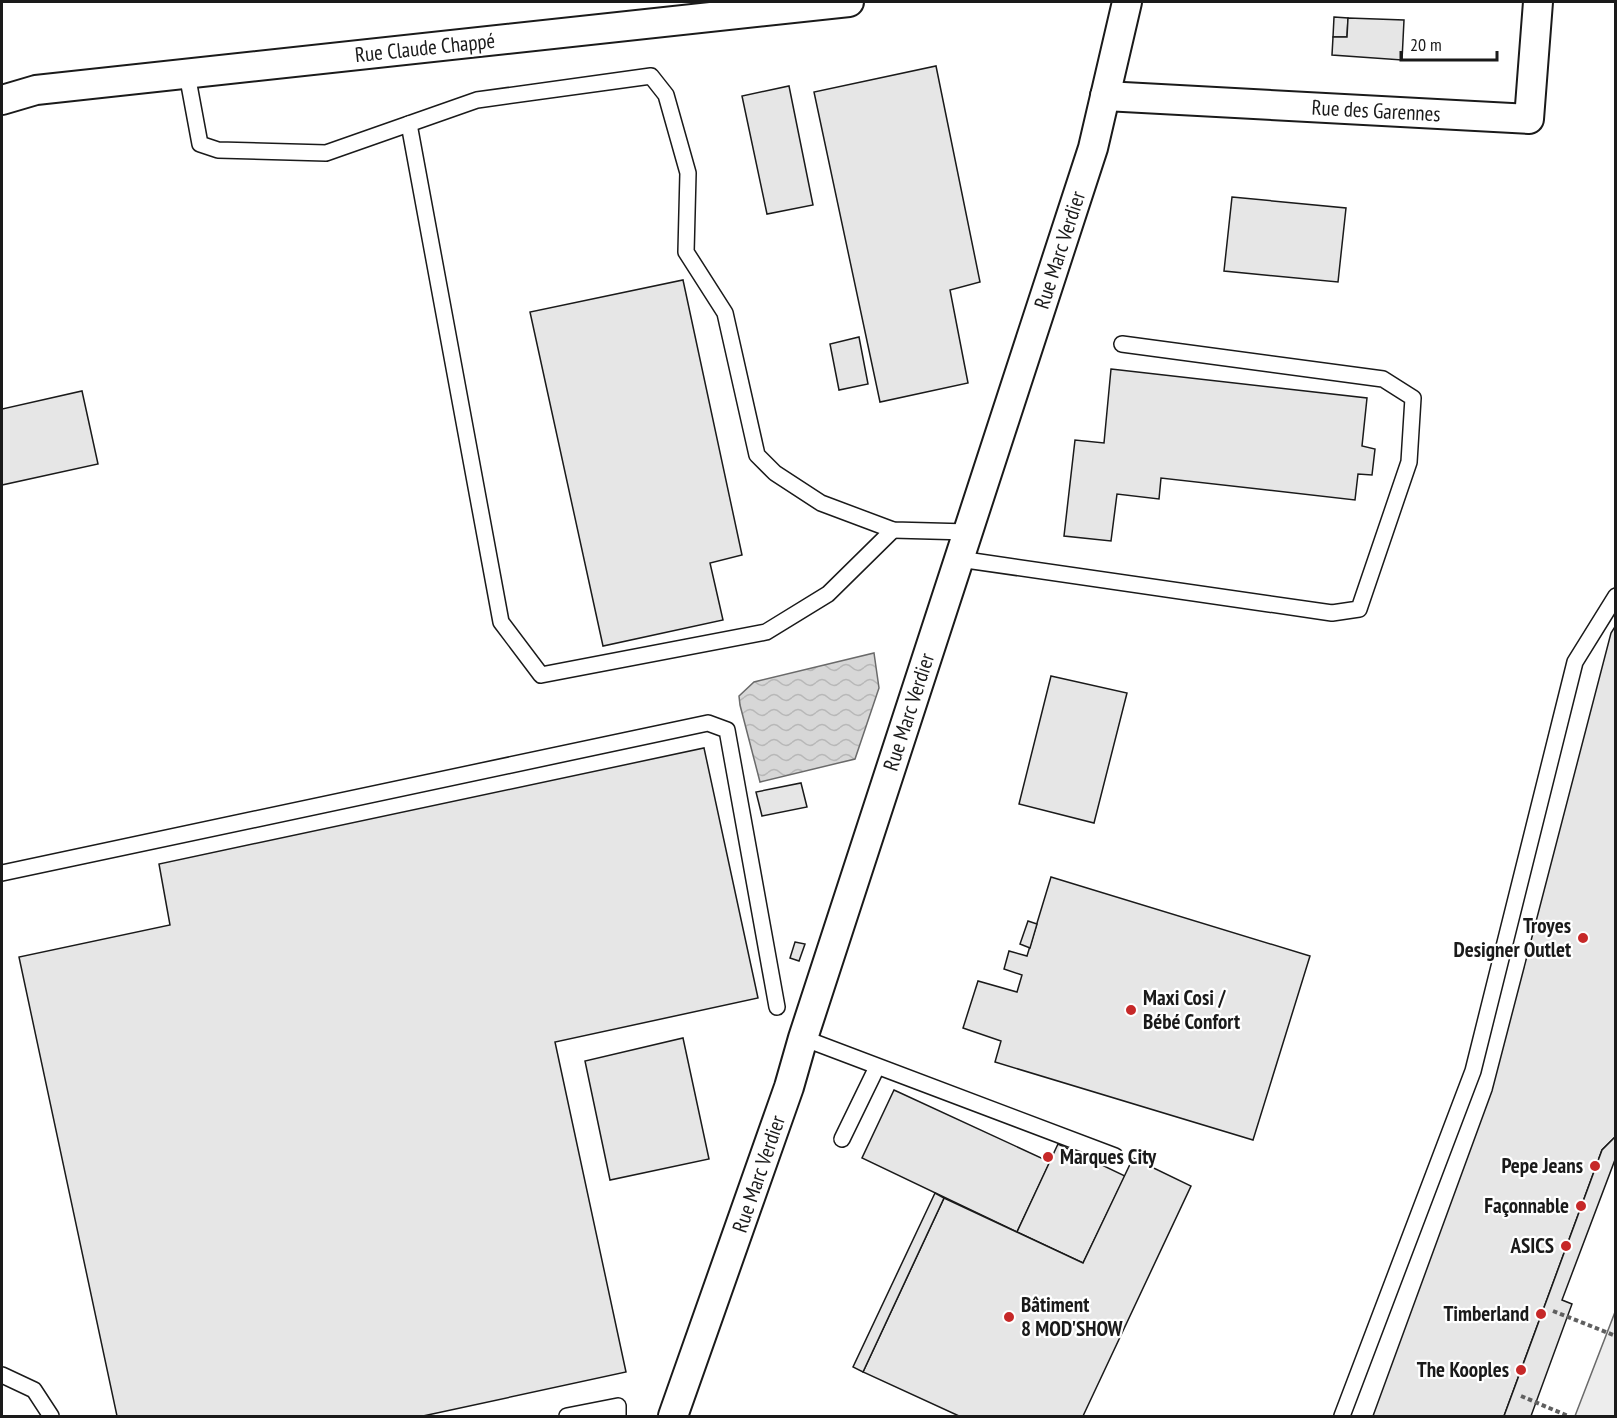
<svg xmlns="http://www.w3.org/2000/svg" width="1617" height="1418" font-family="'PT Sans Narrow',sans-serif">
  <defs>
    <pattern id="water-waves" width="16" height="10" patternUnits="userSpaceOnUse" patternTransform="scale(1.5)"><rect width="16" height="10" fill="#d7d7d7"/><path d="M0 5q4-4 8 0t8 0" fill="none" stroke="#b8b8b8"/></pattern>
  </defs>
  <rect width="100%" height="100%" fill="#fff"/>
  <polygon fill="#ededed" stroke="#6a6a6a" stroke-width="1.5" points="1615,1310 1615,1416 1575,1416 1615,1312"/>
  <polygon fill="url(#water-waves)" stroke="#6a6a6a" stroke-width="1.5" points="874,653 879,688 855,759 760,782 740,705 739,696 754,682"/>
  <g fill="#e6e6e6" stroke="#1a1a1a" stroke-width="1.5">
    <polygon points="1334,17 1348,18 1347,37 1333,37"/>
    <polygon points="1348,18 1404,20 1402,60 1332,55 1333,37 1347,37"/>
    <polygon points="936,66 980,282 950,290 968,383 880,402 814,92"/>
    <polygon points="789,86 813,205 767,214 742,96"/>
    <polygon points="1232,197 1346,208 1338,282 1224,271"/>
    <polygon points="683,280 742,555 710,563 723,620 603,646 530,312"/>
    <polygon points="859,337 868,384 839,390 830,344"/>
    <polygon points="1111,369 1367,398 1362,446 1375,449 1372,475 1358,474 1355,500 1161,478 1159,499 1117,494 1111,541 1064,536 1075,440 1104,443"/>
    <polygon points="82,391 98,464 2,485 2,409"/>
    <polygon points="1616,625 1616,1136 1602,1150 1504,1416 1373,1416 1492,1091 1611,633"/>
    <polygon points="1051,676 1127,693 1094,823 1019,804"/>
    <polygon points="704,748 758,998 555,1042 626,1372 423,1416 117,1416 19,957 170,925 159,864"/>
    <polygon points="801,783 807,807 762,816 756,792"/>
    <polygon points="1051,877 1310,956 1253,1140 995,1062 1001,1041 963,1028 978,981 1017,992 1022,975 1004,969 1009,951 1027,956"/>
    <polygon points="1028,921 1037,924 1030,948 1020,944"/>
    <polygon points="795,942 805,944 799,961 790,958"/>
    <polygon points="683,1038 709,1159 610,1180 585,1061"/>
    <polygon points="894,1090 1050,1162 1017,1232 862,1158"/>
    <polygon points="1616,1136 1616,1157 1562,1300 1572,1304 1531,1416 1504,1416 1602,1150"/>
    <polygon points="1058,1144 1125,1176 1083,1263 1017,1232"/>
    <polygon points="1133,1158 1191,1186 1083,1416 959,1416 863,1372 944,1198 1083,1263"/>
    <polygon points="935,1193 944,1198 863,1372 853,1367"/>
  </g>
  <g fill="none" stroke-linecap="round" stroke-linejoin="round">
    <defs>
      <g id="lane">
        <polyline points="187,74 200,144 218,150 326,153 477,100 651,76 666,95 688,173 686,252 725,313 757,455 775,473 821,503 893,530 968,532"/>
        <polyline points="409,124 501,622 541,675 766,632 828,594 893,530"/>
        <polyline points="959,559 1332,613 1359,609 1409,462 1413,398 1383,379 1122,344"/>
        <polyline points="2,873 708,723 727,730 777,1007"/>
        <polyline points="803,1038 1115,1156"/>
        <polyline points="842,1139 877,1067"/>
        <polyline points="2,1375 34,1390 51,1416"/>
        <polyline points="567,1416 618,1406 618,1416"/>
        <polyline points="1342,1416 1473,1071 1575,662 1616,596"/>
      </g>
      <g id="street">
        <polyline points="1105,96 1529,119 1538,2"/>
        <polyline points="2,100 36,90 849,2"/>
        <polyline points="673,1416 789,1087 803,1038 1093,148 1127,2"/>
      </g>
    </defs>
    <use href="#lane" stroke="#1a1a1a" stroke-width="18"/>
    <use href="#street" stroke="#1a1a1a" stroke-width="32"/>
    <g stroke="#5f5f5f" stroke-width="4" stroke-dasharray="4.5 3" stroke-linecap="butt">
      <polyline points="1553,1311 1616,1336"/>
      <polyline points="1521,1396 1568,1416"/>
    </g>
    <use href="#lane" stroke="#fff" stroke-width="15"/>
    <use href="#street" stroke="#fff" stroke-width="28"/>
  </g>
  <g fill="#c62828" stroke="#fff" stroke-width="2">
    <circle cx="1583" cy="938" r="6"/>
    <circle cx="1131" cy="1010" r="6"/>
    <circle cx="1048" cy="1157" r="6"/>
    <circle cx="1595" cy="1166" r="6"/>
    <circle cx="1581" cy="1206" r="6"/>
    <circle cx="1566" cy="1246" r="6"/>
    <circle cx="1541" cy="1314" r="6"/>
    <circle cx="1009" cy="1317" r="6"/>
    <circle cx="1521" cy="1370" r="6"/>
  </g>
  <g text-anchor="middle" stroke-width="4.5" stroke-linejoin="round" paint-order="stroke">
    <g font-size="21" fill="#1a1a1a" stroke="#fff">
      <text transform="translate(425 48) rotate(-6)" y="7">Rue Claude Chappé</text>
      <text transform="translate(1376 111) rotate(3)" y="7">Rue des Garennes</text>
      <text transform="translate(1060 250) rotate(-72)" y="7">Rue Marc Verdier</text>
      <text transform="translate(909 712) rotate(-72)" y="7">Rue Marc Verdier</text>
      <text transform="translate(759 1174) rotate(-71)" y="7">Rue Marc Verdier</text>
    </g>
    <g font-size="21" font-weight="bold" fill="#1a1a1a" stroke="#fff" text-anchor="end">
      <text x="1571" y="933">Troyes<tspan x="1571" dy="24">Designer Outlet</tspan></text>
      <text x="1143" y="1005" text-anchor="start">Maxi Cosi /<tspan x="1143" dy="24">Bébé Confort</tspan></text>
      <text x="1060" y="1164" text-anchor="start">Marques City</text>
      <text x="1583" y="1173">Pepe Jeans</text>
      <text x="1569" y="1213">Façonnable</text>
      <text x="1554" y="1253">ASICS</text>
      <text x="1021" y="1312" text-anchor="start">Bâtiment<tspan x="1021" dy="24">8 MOD'SHOW</tspan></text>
      <text x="1529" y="1321">Timberland</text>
      <text x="1509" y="1377">The Kooples</text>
    </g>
  </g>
  <rect width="1617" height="1418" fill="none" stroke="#1a1a1a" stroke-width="6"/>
  <path d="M1401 51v9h96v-9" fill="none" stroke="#1a1a1a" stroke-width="3"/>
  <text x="1410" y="51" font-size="18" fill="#1a1a1a" stroke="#ffffff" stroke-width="4.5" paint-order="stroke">20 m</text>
</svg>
